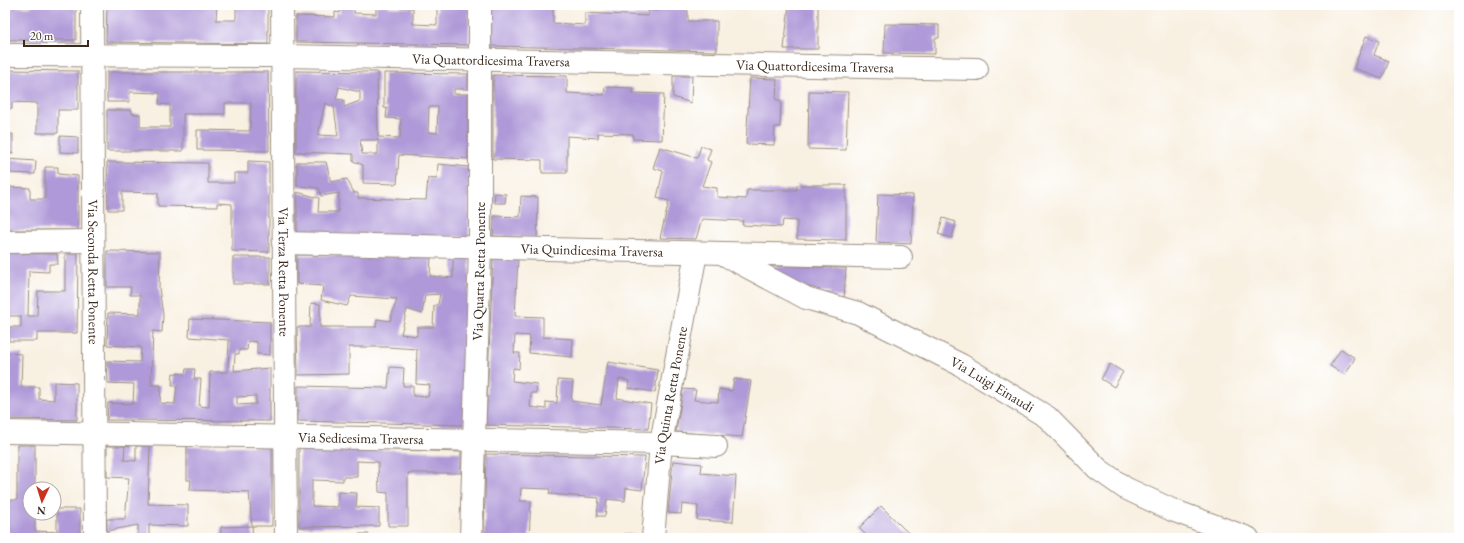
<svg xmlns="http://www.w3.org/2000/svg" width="1464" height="543" font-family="'EB Garamond',serif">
  <rect width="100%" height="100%" fill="#fff"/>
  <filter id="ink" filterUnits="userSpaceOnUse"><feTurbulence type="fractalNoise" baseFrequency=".025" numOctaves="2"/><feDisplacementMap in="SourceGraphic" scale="8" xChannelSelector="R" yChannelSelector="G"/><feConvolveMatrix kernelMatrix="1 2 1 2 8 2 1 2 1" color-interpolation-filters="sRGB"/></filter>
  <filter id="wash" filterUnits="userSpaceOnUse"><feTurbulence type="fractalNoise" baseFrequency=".012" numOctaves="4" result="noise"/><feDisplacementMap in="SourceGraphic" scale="16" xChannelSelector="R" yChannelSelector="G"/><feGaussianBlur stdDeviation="0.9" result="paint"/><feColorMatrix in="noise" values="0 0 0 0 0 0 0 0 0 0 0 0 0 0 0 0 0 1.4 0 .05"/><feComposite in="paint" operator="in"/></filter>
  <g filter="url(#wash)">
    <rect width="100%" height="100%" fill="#f8f0e1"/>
    <g id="blocks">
      <g fill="#af99d8" fill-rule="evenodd">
        <polygon points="31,5 76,5 76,40 5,40 5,7 31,7"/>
        <polygon points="107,5 217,5 216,20 236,20 236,5 268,5 268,44 106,42"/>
        <polygon points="296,5 318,5 318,8 296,7"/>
        <polygon points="340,5 354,5 354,13 376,14 376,5 389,5 389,7 413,8 413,24 437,25 437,6 469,7 469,45 296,42 296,16 335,17 335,12 340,13"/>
        <polygon points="490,5 553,5 553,23 585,25 585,13 648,16 648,10 658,11 664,5 682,5 688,11 688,21 717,21 717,51 490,46"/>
        <polygon points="789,5 818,5 818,49 784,49"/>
        <polygon points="885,24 939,25 939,38 935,38 935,54 884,53"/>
        <polygon points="1366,36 1379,41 1374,55 1389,61 1382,79 1354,68"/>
        <polygon points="5,70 78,71 78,110 58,110 58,133 37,133 37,103 12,102 12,109 5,108"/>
        <path d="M 296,71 L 377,72 L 378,137 L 400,138 L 401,119 L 386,118 L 387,108 L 384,108 L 384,73 L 468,74 L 468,89 L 454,89 L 454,94 L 468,94 L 468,159 L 399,155 L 397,184 L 363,183 L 363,165 L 353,161 L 353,154 L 296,152 ZM 339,87 L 360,92 L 360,101 L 344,107 L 344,100 L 336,99 ZM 325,103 L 334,107 L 338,136 L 318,135 ZM 429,107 L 438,107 L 437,133 L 428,132 ZM 360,140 L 378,140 L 378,154 L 362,154 Z"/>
        <polygon points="107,72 268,72 269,151 197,150 197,130 250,131 251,103 225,103 225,114 183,114 183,151 107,151 107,110 132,110 132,114 140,114 140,127 170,127 170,105 159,104 160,93 130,92 129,102 107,102"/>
        <polygon points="493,75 567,76 567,93 604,95 605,87 634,88 633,93 664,94 662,140 633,139 633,134 598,133 598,138 567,136 567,173 542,173 542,160 493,159"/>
        <polygon points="673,76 692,76 691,103 673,97"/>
        <polygon points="750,78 777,79 776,100 781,100 780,127 775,127 774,145 746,144"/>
        <polygon points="809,91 848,92 846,150 808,149"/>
        <polygon points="5,134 13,134 13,153 6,153 7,159 36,161 35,174 5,173"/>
        <polygon points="60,136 78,137 78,153 60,152"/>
        <polygon points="701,146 711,149 707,160 711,162 702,186 717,188 717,197 746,199 747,190 797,190 797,185 846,185 846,240 797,239 797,221 783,220 782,227 742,225 743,221 702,219 696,239 660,238 669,201 657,198 663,171 653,168 660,147 697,158"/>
        <polygon points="248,161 269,162 269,252 232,251 232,204 217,203 217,207 158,206 158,193 122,192 122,210 108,210 107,162 208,163 208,183 234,183 234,173 248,173"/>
        <polygon points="297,162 326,162 331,182 347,179 354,193 358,193 358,198 426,200 428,178 437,179 438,164 469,167 469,237 297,234 297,192 319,198 318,212 338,212 339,193 321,196 319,188 297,186"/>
        <polygon points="45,167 58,167 58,174 78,176 78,230 5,230 5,191 7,192 7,187 30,188 30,199 45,199"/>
        <polygon points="495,193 506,194 505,203 494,203"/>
        <polygon points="878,194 913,195 911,244 876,242"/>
        <polygon points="521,196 538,197 537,238 493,236 494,216 520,217"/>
        <polygon points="943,218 956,222 952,238 938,234"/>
        <path d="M 107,251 L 160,252 L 159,288 L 163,315 L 162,332 L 153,331 L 151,385 L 161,385 L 160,403 L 175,404 L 177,385 L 172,385 L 173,373 L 185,374 L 186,369 L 195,369 L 194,379 L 201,379 L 199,406 L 209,407 L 210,372 L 228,372 L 229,340 L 189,337 L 190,319 L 270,322 L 270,355 L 257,354 L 257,342 L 248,341 L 247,350 L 239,350 L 239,354 L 235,354 L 234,371 L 270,368 L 270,421 L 107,420 L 108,403 L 133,404 L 134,384 L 108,383 L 107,361 L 140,362 L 141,347 L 107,345 L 108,313 L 140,314 L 140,295 L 130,295 L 131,287 L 107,287 ZM 256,396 L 256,404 L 237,405 L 237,397 Z"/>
        <polygon points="5,253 57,254 58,264 49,264 49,272 29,271 28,316 37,316 38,291 65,291 65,254 78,254 77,333 37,333 37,341 9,341 9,327 21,327 21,316 7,316 7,307 5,307"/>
        <path d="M 297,255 L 431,256 L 430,276 L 453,278 L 453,257 L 470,257 L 465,425 L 298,421 L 298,386 L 388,388 L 390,367 L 404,368 L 403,386 L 413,386 L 413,396 L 428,397 L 430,385 L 416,384 L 417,349 L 387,347 L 349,347 L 349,374 L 298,375 L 297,327 L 310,327 L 311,303 L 320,304 L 320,327 L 376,327 L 377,319 L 390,321 L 397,299 L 351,296 L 347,306 L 321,300 L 323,286 L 297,284 ZM 440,294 L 438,304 L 434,306 L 433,327 L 417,327 L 417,336 L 401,334 L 407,309 L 422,314 L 425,295 Z"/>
        <rect x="233" y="257" width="37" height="27"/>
        <polygon points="493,258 518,259 515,316 543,317 543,337 573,339 572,357 529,353 530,336 515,335 514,353 520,353 519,369 513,368 512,381 537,384 536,393 531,393 530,407 546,409 546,402 557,403 558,380 573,381 571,401 601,405 608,362 658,370 655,392 628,388 629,381 619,379 617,398 651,404 648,429 486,425"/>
        <polygon points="772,266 846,268 844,298 829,296 830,292 809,292 761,268"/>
        <polygon points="1341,349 1355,358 1345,375 1330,366"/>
        <polygon points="5,353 22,354 21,387 39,387 39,399 54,400 54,382 77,383 77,420 5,419"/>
        <polygon points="1110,364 1123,372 1114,387 1101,379"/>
        <polygon points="734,379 751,381 742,437 676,432 683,389 696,390 694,400 718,402 719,389 732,391"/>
        <polygon points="17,445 35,445 35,489 30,489 30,513 35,513 35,531 57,532 57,509 80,509 80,538 5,538 5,500 17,500"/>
        <polygon points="107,446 125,446 124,460 136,461 136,446 150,446 148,504 188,505 188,526 149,525 149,538 138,538 138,525 107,531 107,519 125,519 129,478 107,477"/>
        <polygon points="187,446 272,446 272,526 252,526 249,492 190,490 191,480 187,480"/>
        <polygon points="299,447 461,452 461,473 408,473 408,526 388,526 388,493 379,492 378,462 357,461 357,477 343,477 343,481 312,480 312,506 338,507 338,492 357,493 356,507 379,508 379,526 299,527"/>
        <polygon points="486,454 645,457 642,490 626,488 625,501 607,499 605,516 597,516 599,498 549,494 550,489 521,488 520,501 531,501 529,538 484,538"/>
        <polygon points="673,461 702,464 701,473 736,476 733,522 697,520 698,506 682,504 681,514 668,513"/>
        <polygon points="881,506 903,528 914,538 869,538 859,528"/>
        <polygon points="252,526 253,538 221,538 221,527"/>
        <polygon points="359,534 369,534 370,538 359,538"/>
        <polygon points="624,534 639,535 639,538 624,538"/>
      </g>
    </g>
  </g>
  <g filter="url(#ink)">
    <use href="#blocks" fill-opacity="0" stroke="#9a8d80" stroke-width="1"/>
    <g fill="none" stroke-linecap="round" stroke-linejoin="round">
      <defs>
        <g id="minor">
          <path id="s1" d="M 92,5 L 95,538"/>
          <path id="s2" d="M 282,5 L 286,538"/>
          <path id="s3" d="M 5,55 L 282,56 L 977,69"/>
          <polyline points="5,242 93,241"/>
          <path id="s4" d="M 283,243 L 901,257"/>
          <path id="s5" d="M 725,255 L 806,298 L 858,313 L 961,365 L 1047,417 L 1098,469 L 1125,488 L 1172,510 L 1248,538"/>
          <path id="s6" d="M 5,432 L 661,443 L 716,446"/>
          <path id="s7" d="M 471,538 L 480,248 L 480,5"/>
          <path id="s8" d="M 653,538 L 661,443 L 696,253"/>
        </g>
      </defs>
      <use href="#minor" stroke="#9a8d80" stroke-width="24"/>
      <use href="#minor" stroke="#fff" stroke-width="22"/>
    </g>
  </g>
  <g text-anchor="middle" stroke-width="3" stroke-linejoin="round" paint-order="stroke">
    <g font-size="14" fill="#3b2a1e" stroke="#fff">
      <text dy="5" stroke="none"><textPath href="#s3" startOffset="486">Via Quattordicesima Traversa</textPath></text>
      <text dy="5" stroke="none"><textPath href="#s3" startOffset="810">Via Quattordicesima Traversa</textPath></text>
      <text dy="5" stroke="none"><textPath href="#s4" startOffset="309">Via Quindicesima Traversa</textPath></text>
      <text dy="5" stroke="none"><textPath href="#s1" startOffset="267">Via Seconda Retta Ponente</textPath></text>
      <text dy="5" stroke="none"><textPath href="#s2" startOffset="267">Via Terza Retta Ponente</textPath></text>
      <text dy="5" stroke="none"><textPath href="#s7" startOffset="267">Via Quarta Retta Ponente</textPath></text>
      <text dy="5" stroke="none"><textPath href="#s5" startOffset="298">Via Luigi Einaudi</textPath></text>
      <text dy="5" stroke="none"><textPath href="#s8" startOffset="144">Via Quinta Retta Ponente</textPath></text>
      <text dy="5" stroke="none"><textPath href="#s6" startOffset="356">Via Sedicesima Traversa</textPath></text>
    </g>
  </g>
  <rect width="1464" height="543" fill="none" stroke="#fff" stroke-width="20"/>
  <g transform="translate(42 501) rotate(184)"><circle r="19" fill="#ffffff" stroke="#b1aaa5"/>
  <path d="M0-3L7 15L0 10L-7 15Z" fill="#c8321e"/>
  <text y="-6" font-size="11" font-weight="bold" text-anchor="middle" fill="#3b2a1e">N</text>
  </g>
  <path d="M24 40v6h64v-6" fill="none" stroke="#3b2a1e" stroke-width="2"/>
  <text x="30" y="40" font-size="12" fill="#3b2a1e" stroke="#ffffff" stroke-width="3" paint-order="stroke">20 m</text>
</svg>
